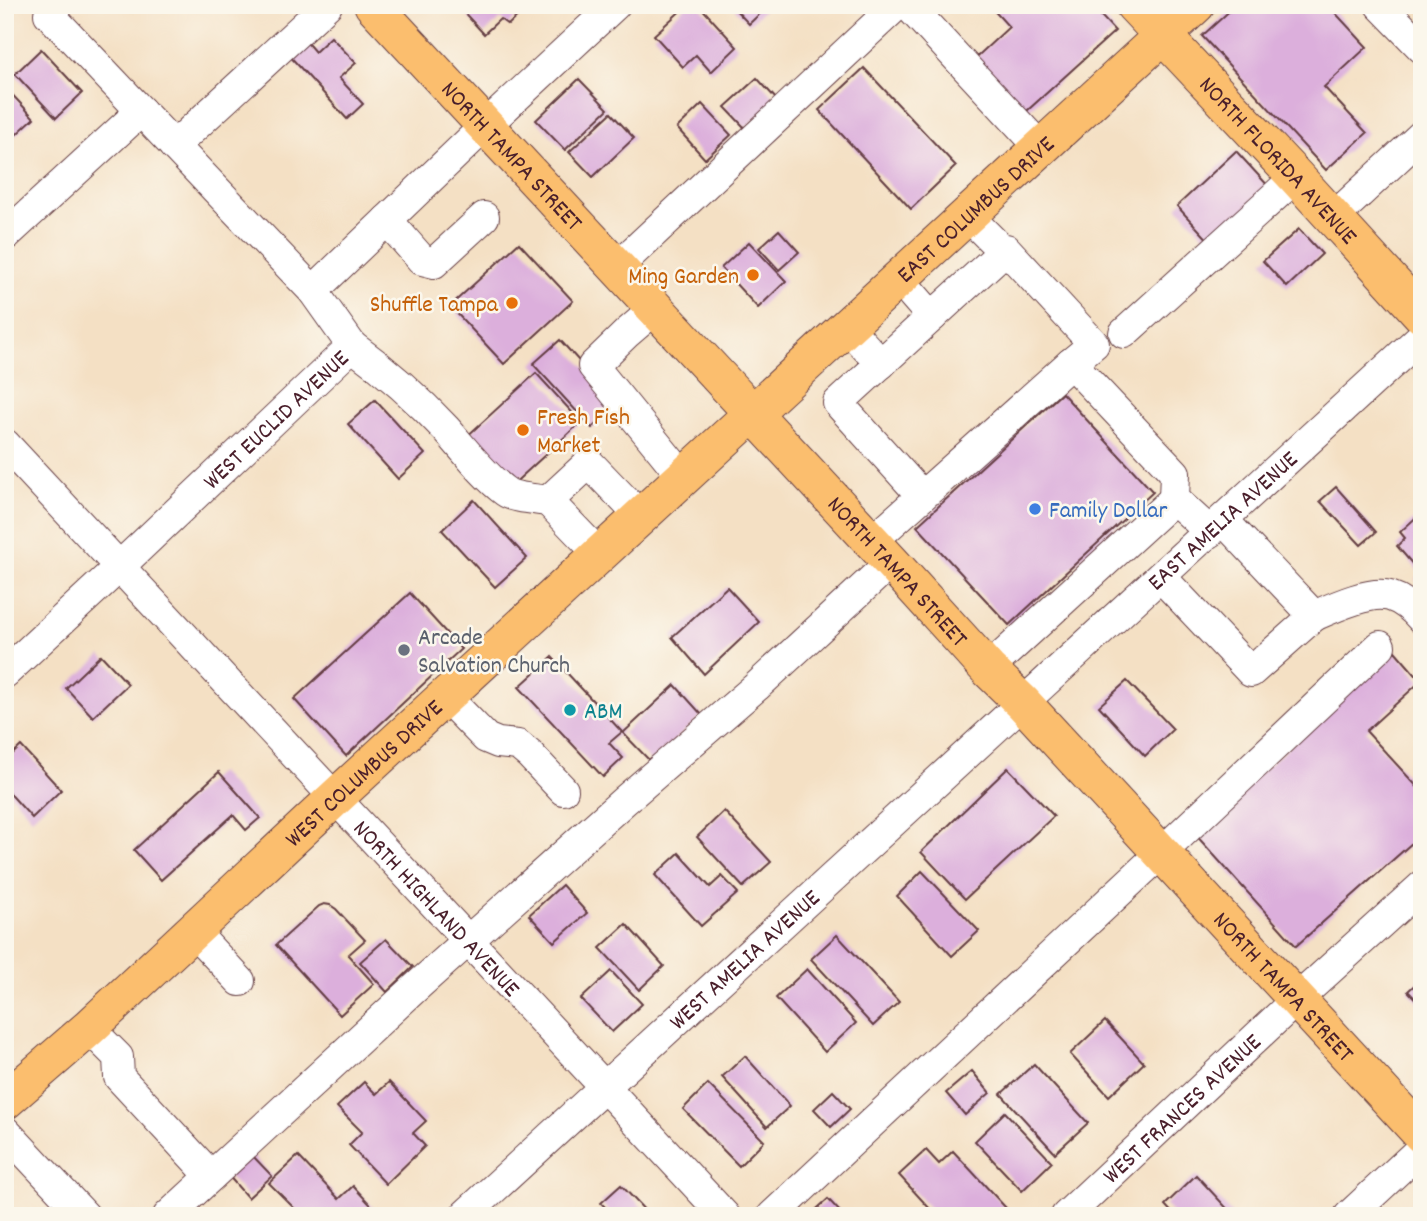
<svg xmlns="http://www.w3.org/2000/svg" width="1427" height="1221" font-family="Dekko,sans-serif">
  <rect width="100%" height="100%" fill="#fbf7ec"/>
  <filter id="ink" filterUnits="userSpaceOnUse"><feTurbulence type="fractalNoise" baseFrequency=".0143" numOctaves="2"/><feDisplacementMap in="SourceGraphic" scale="14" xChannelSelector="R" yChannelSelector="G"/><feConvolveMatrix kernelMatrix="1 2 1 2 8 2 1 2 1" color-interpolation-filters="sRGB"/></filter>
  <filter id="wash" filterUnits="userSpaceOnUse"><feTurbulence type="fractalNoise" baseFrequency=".00686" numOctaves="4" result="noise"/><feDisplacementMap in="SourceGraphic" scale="28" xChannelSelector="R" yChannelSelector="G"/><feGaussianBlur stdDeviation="1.57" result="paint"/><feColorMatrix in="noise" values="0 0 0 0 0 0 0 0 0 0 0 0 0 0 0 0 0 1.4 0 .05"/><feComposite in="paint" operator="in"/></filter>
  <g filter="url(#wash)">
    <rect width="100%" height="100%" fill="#f4e0c4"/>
    <g id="blocks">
      <g fill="#dcafdc">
        <polygon points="457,5 516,5 522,12 508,25 500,19 484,34"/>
        <polygon points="687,5 699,5 737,47 711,72 696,55 683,67 654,35"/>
        <polygon points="731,5 769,5 749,24"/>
        <polygon points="989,5 1091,5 1115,31 1018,119 968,65 1009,27"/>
        <polygon points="1236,5 1328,5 1367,47 1324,87 1367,133 1326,170 1202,36"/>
        <polygon points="331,37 356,63 339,78 363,104 347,119 287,53 303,38 315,52"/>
        <polygon points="41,49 82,93 56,118 15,74"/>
        <polygon points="864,68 956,166 911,209 819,110"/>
        <polygon points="757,78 777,100 745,128 725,107"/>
        <polygon points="579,79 608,109 565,150 536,120"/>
        <polygon points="5,87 34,118 5,145"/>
        <polygon points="702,104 731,135 705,159 677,128"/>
        <polygon points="611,113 634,138 593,177 569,152"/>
        <polygon points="1236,151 1271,189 1212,244 1177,206"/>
        <polygon points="1299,229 1322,254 1287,287 1263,261"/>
        <polygon points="779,230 799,252 779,270 759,248"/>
        <polygon points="749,242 786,281 758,308 721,268"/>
        <polygon points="519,243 573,301 504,364 450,306"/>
        <polygon points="560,340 618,404 592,428 533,364"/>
        <polygon points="536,373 581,422 509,488 464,439"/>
        <polygon points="1062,393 1153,492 1009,625 917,526"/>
        <polygon points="375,400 425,454 398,479 348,424"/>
        <polygon points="1336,487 1376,532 1361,545 1320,501"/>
        <polygon points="474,500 527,558 495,587 442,530"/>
        <polygon points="1422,512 1422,586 1415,579 1421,574 1397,546 1405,538 1400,532"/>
        <polygon points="727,587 759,622 704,674 672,637"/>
        <polygon points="410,593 461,649 346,756 294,699"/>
        <polygon points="1395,651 1421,681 1366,731 1422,792 1422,834 1296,946 1194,833"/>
        <polygon points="101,655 128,684 93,717 66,688"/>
        <polygon points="552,657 622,732 609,743 623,758 603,777 519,687"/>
        <polygon points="1127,681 1173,729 1145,756 1099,706"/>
        <polygon points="675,685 702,715 651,762 623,733"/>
        <polygon points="21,746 61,790 32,818 5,788 5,761"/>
        <polygon points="1008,768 1054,816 965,899 921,852"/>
        <polygon points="219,772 260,818 246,830 233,815 161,880 134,850"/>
        <polygon points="724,811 771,862 743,887 697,837"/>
        <polygon points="679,853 710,887 722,876 738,893 701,926 655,875"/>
        <polygon points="922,871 979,931 952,956 897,896"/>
        <polygon points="562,885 587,913 554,942 529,915"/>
        <polygon points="324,904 330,905 336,909 365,940 348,955 374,984 340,1015 276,945 319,906"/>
        <polygon points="626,924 664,966 639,990 600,948"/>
        <polygon points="837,935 899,1002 873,1026 811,959"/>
        <polygon points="386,939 413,967 387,992 360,962"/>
        <polygon points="807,969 856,1023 825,1052 776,998"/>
        <polygon points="611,971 642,1004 612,1032 581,999"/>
        <polygon points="1422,978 1422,1006 1408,991"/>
        <polygon points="1105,1021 1144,1063 1109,1096 1070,1054"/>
        <polygon points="745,1056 790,1106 767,1127 722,1077"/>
        <polygon points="1034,1064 1088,1123 1055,1153 1001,1094"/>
        <polygon points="972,1071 990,1093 965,1115 946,1093"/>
        <polygon points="364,1082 376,1094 389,1082 426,1121 413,1133 425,1146 386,1184 349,1145 362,1132 337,1107"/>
        <polygon points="708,1084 764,1141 739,1166 683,1109"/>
        <polygon points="833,1091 850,1109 831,1127 814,1109"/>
        <polygon points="1005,1112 1052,1162 1022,1191 975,1141"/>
        <polygon points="926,1150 939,1164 953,1151 1006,1208 997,1216 925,1216 931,1210 899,1175"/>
        <polygon points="250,1153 272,1176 248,1198 227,1174"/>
        <polygon points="298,1156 339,1199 353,1186 381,1216 302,1216 269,1183"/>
        <polygon points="1196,1175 1234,1216 1175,1216 1165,1205"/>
        <polygon points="621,1185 650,1216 604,1216 609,1211 601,1203"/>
        <polygon points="828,1199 844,1216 809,1216"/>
      </g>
    </g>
  </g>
  <g filter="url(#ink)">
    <use href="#blocks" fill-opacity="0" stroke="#643c42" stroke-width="2"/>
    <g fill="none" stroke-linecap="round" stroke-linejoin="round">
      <defs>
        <g id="minor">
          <polyline points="908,5 1040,147"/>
          <polyline points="1380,5 1422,48"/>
          <polyline points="141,111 313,291"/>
          <polyline points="174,146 327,5"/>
          <polyline points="967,215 1004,252"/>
          <polyline points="1333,218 1422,135"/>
          <polyline points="387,220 422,260 434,263 484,217"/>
          <polyline points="5,236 141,111 49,14 58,5"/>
          <polyline points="617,267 897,5"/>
          <polyline points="899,279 932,317"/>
          <polyline points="655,309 627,333 593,366 684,478"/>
          <polyline points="847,327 881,364"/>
          <polyline points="1124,333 1296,177"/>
          <path d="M 352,346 C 385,370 418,399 446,429 C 463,448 485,477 506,492 C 514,498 537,499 548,501"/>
          <path id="s1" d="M 5,444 L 725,1216"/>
          <polyline points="922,496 838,403 1006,249 1094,344 1071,363"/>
          <polyline points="872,541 1071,363 1175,473 1174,499 1210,532"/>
          <polyline points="600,555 548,501 589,463 641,517"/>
          <polyline points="1161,577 1251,672 1314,616 1223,520"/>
          <path d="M 1314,616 C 1332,608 1370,590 1390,596 C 1403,600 1413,609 1422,619"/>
          <polyline points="988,669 1174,499"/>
          <path id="s2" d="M 5,673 L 119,567 L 352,346 L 313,291 L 485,126 L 615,5"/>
          <polyline points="446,697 486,738 498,743 518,745 530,755 563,790"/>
          <polyline points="193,931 240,981"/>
          <polyline points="89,1028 118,1057 119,1077 211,1176"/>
          <polyline points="5,1131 85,1216"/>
          <polyline points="168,1216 414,989 624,801 756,687 891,562"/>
          <path id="s3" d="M 464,1216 L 1422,336"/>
          <polyline points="772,1216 1161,853 1380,646"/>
          <path id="s4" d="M 1066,1216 L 1296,1000 L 1422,886"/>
          <polyline points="1349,1216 1422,1148"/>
        </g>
        <g id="major">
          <path id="s5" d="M 373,5 L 891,562 L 988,669 L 1023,703 L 1422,1135"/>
          <path id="s6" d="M 1134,5 L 1296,177 L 1422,315"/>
          <path id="s7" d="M 5,1101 L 89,1028 L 335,798 L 1196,5"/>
        </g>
      </defs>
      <use href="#minor" stroke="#643c42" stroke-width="32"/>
      <use href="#major" stroke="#643c42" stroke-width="39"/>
      <use href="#minor" stroke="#fff" stroke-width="30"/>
      <use href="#major" stroke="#fbbe6e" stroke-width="37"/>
    </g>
  </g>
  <g fill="#e8710a" stroke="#fbf7ec" stroke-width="2.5">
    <circle cx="753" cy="275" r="7"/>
    <circle cx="512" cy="303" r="7"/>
    <circle cx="523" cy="430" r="7"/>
  </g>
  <circle fill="#3f7fe0" stroke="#fbf7ec" stroke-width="2.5" cx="1035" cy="509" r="7"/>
  <circle fill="#6b7280" stroke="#fbf7ec" stroke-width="2.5" cx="404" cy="650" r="7"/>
  <circle fill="#0f9aa8" stroke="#fbf7ec" stroke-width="2.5" cx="570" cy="710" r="7"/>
  <g text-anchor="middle" stroke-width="5" stroke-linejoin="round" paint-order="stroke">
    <g font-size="24" fill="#4a1f2b" stroke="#fbf7ec">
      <text dy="8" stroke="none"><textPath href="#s5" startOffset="205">NORTH TAMPA STREET</textPath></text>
      <text dy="8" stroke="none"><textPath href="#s6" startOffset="212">NORTH FLORIDA AVENUE</textPath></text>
      <text dy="8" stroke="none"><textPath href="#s7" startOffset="1318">EAST COLUMBUS DRIVE</textPath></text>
      <text dy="8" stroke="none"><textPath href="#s2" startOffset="371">WEST EUCLID AVENUE</textPath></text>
      <text dy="8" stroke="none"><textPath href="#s3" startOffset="1029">EAST AMELIA AVENUE</textPath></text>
      <text dy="8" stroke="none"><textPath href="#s5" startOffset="772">NORTH TAMPA STREET</textPath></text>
      <text dy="8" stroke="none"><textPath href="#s7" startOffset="486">WEST COLUMBUS DRIVE</textPath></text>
      <text dy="8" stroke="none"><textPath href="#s1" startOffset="634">NORTH HIGHLAND AVENUE</textPath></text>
      <text dy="8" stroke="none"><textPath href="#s3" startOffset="380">WEST AMELIA AVENUE</textPath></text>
      <text dy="8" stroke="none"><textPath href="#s5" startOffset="1339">NORTH TAMPA STREET</textPath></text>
      <text dy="8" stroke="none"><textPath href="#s4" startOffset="158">WEST FRANCES AVENUE</textPath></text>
    </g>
    <g font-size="24" fill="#c56008" stroke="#fbf7ec" text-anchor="end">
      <text x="739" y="283">Ming Garden</text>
      <text x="498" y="311">Shuffle Tampa</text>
      <text x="537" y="424" text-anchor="start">Fresh Fish<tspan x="537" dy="28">Market</tspan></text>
    </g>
    <g font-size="24" fill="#366cbe" stroke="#fbf7ec" text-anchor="start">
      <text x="1049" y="517">Family Dollar</text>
    </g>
    <g font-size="24" fill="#5b616d" stroke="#fbf7ec" text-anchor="start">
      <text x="418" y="644">Arcade<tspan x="418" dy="28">Salvation Church</tspan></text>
    </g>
    <g font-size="24" fill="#0d838f" stroke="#fbf7ec" text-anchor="start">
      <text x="584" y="718">ABM</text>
    </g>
  </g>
  <rect width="1427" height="1221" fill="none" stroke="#fbf7ec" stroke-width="28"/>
</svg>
